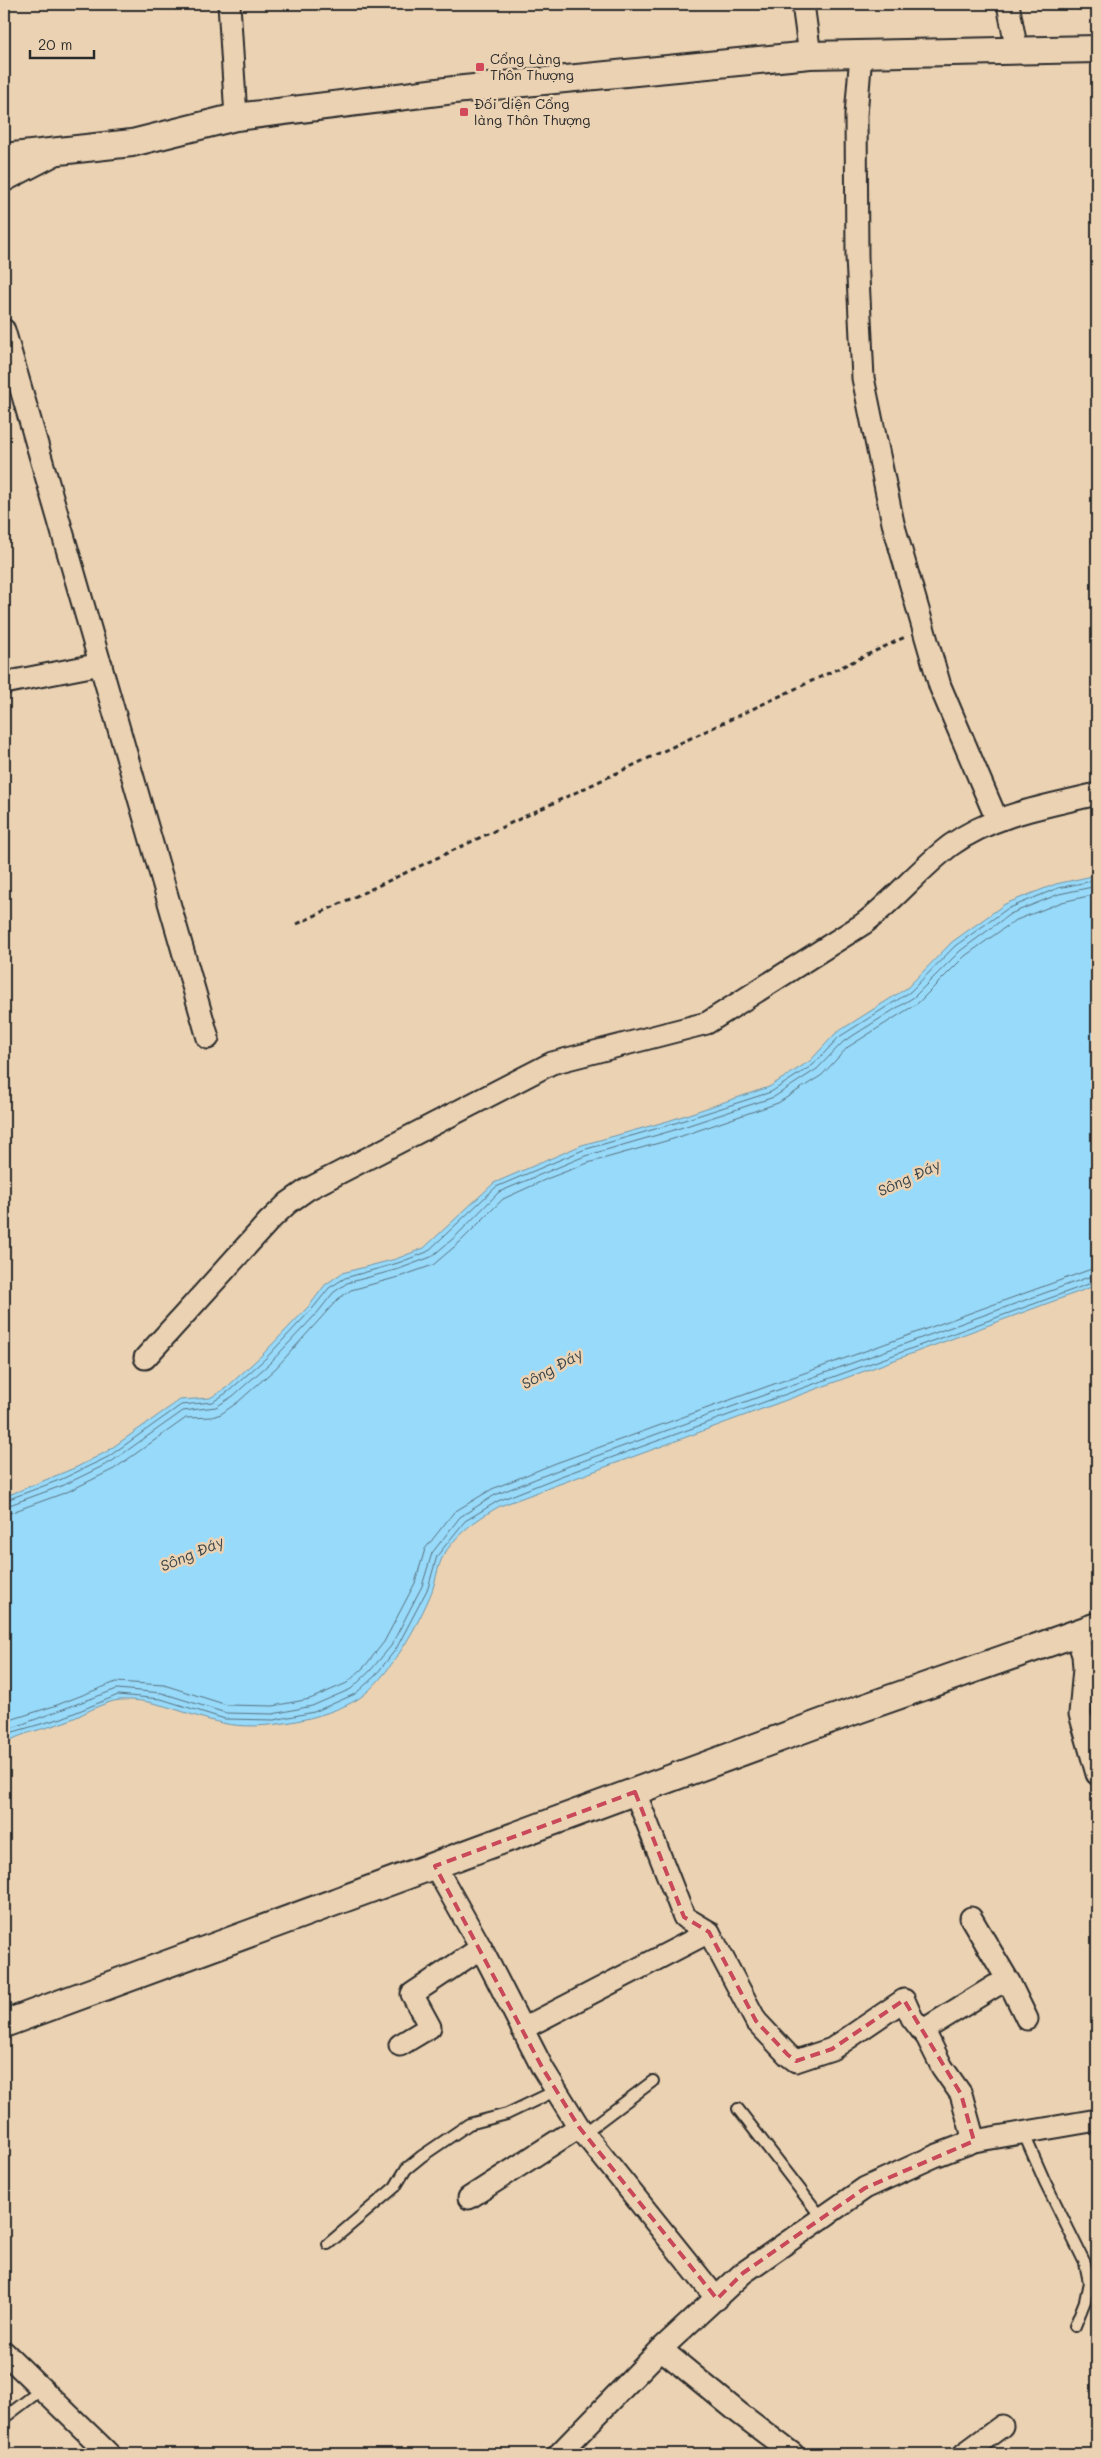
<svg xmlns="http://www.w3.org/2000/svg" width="1101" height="2458" font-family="Mali,sans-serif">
  <rect width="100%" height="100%" fill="#ebd2b3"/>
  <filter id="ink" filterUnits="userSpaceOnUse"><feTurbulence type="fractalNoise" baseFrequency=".02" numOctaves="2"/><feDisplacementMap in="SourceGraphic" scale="10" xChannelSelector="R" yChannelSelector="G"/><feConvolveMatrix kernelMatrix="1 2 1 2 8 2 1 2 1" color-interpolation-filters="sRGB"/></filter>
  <g filter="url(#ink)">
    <path fill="#98dafa" stroke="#6c94a7" d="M 1097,875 L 1097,1285 L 500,1506 C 477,1519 455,1534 442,1558 C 437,1568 436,1581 432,1591 C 419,1624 388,1679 358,1699 C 325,1719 260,1732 222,1723 C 188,1716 156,1698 120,1700 C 103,1701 80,1717 64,1722 C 43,1730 22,1732 4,1744 L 4,1497 L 77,1467 L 106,1452 L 180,1400 L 210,1398 L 226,1388 L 262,1355 L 310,1305 L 325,1285 L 342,1273 L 396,1259 L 424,1248 L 494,1183 L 582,1145 L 668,1121 L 769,1087 L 810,1061 L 836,1033 L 907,988 L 952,942 L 1005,904 L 1056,884 Z"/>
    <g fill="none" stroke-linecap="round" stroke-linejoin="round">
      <g stroke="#57717e" stroke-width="1">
        <polyline points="4,1501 62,1479 108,1457 181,1405 213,1402 229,1391 266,1358 313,1308 329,1288 345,1278 398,1263 427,1252 496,1187 583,1150 669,1125 771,1092 813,1065 839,1037 910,992 955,946 1007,909 1058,888 1097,880"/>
        <polyline points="4,1507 64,1485 111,1462 183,1411 216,1407 233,1396 270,1363 318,1312 333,1293 347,1283 399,1269 431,1257 455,1237 499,1192 585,1156 671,1131 774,1097 817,1069 843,1042 914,997 960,951 1010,914 1059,894 1097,886"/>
        <polyline points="4,1515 67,1492 114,1469 186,1418 212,1417 221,1414 238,1402 276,1368 338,1299 351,1290 402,1276 433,1265 460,1242 503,1199 549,1178 588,1163 673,1139 778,1103 822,1075 848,1047 918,1003 965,956 1014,921 1062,902 1097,894"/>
        <polyline points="4,1722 57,1705 116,1682 164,1685 227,1705 273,1706 310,1699 347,1683 365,1666 384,1642 415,1583 425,1549 454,1512 492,1489 556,1463 1097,1267"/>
        <polyline points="4,1731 117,1689 162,1693 226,1713 273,1714 312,1706 351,1689 370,1671 391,1646 422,1586 432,1553 460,1517 495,1495 558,1470 1097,1274"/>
        <polyline points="4,1738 13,1732 62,1718 118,1695 161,1699 225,1719 274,1720 314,1712 355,1694 375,1676 396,1649 428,1588 437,1556 465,1521 498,1501 561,1476 1097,1281"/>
      </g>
      <defs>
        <g id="service">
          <polyline points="738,2109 822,2218"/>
          <polyline points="1023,2132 1045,2182 1085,2263 1089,2282 1085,2301 1075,2326"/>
          <polyline points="584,2133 653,2081"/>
          <polyline points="328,2244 395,2187 406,2169 422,2156 469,2124 507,2114 555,2091"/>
          <polyline points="4,2418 42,2389"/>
        </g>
        <g id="minor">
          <polyline points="229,4 236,117"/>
          <polyline points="803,4 810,55"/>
          <polyline points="1008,4 1017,51"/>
          <polyline points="861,54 856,115 857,257 863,378 893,523 940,686 997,820"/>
          <polyline points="4,181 54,155"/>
          <polyline points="4,330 208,1038"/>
          <polyline points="4,683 101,664"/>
          <path d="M 145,1358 L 269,1221 L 288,1203 L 308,1189 L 552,1063 L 707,1023 L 863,924 C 895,900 919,869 951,845 C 994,814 1047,806 1097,794"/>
          <polyline points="1076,1634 1083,1655 1084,1668 1080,1714 1097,1774"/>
          <polyline points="635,1792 684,1917 709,1932 756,2021 788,2055 796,2061 832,2049 904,2000 912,2018 927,2037 942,2067 961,2094 974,2141"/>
          <polyline points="435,1866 481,1948 543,2069 579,2127 717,2299"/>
          <polyline points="971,1918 1009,1982"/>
          <polyline points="522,2029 709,1932"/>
          <polyline points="922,2031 995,1986 1009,1982 1027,2019"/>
          <polyline points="400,2045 430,2027 412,1994 481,1948"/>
          <polyline points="469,2198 579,2127"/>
          <polyline points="661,2349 739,2413 793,2454"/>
          <polyline points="4,2352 109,2454"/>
          <polyline points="559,2454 661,2349 743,2273 865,2188 935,2156 974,2141 1097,2120"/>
          <polyline points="964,2454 1002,2426"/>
        </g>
        <g id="tertiary">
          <polyline points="4,157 132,143 236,117 454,90 810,55 1097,49"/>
          <polyline points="4,2024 826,1721 1097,1626"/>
        </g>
      </defs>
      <use href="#service" stroke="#2b2b2b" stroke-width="14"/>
      <use href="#minor" stroke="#2b2b2b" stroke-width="25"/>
      <use href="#tertiary" stroke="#2b2b2b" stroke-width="30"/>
      <polyline stroke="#2b2b2b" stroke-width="3" stroke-dasharray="5 4" stroke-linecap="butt" points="297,924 905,637"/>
      <use href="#service" stroke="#ebd2b3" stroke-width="10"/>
      <use href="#minor" stroke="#ebd2b3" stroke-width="21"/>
      <use href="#tertiary" stroke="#ebd2b3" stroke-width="26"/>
    </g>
  </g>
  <path fill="none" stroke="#c94859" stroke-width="4" stroke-dasharray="10 6" stroke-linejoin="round" d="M 635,1792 L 684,1917 L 709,1932 L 756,2021 L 788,2055 L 796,2061 L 832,2049 L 904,2000 L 961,2094 L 974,2141 L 865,2188 L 743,2273 L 717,2299 L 579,2127 L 543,2069 L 435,1866 Z"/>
  <g fill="#d1495b" stroke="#ebd2b3" stroke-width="2">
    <rect x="475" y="62" width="10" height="10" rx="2.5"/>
    <rect x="459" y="107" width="10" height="10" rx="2.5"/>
  </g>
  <g text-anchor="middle" stroke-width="5" stroke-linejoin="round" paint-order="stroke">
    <g font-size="14" fill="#2b2b2b" stroke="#ebd2b3" text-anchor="start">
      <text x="490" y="64">Cổng Làng<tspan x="490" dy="16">Thôn Thượng</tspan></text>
      <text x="474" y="109">Đối diện Cổng<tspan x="474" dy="16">làng Thôn Thượng</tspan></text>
    </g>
    <g font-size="15" font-style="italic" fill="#3b454a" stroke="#ebd2b3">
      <text transform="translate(909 1178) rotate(-25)" y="5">Sông Đáy</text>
      <text transform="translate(552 1369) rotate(-29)" y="5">Sông Đáy</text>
      <text transform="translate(192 1554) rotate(-23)" y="5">Sông Đáy</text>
    </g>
  </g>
  <rect width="1101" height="2458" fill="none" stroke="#ebd2b3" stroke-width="20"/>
  <rect x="10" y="10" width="1081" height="2438" fill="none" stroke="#2b2b2b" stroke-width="2" filter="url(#ink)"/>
  <path d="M30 50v8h64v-8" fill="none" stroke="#2b2b2b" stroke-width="2.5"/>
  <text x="38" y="50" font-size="15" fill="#2b2b2b" stroke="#ebd2b3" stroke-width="4" paint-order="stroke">20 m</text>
</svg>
